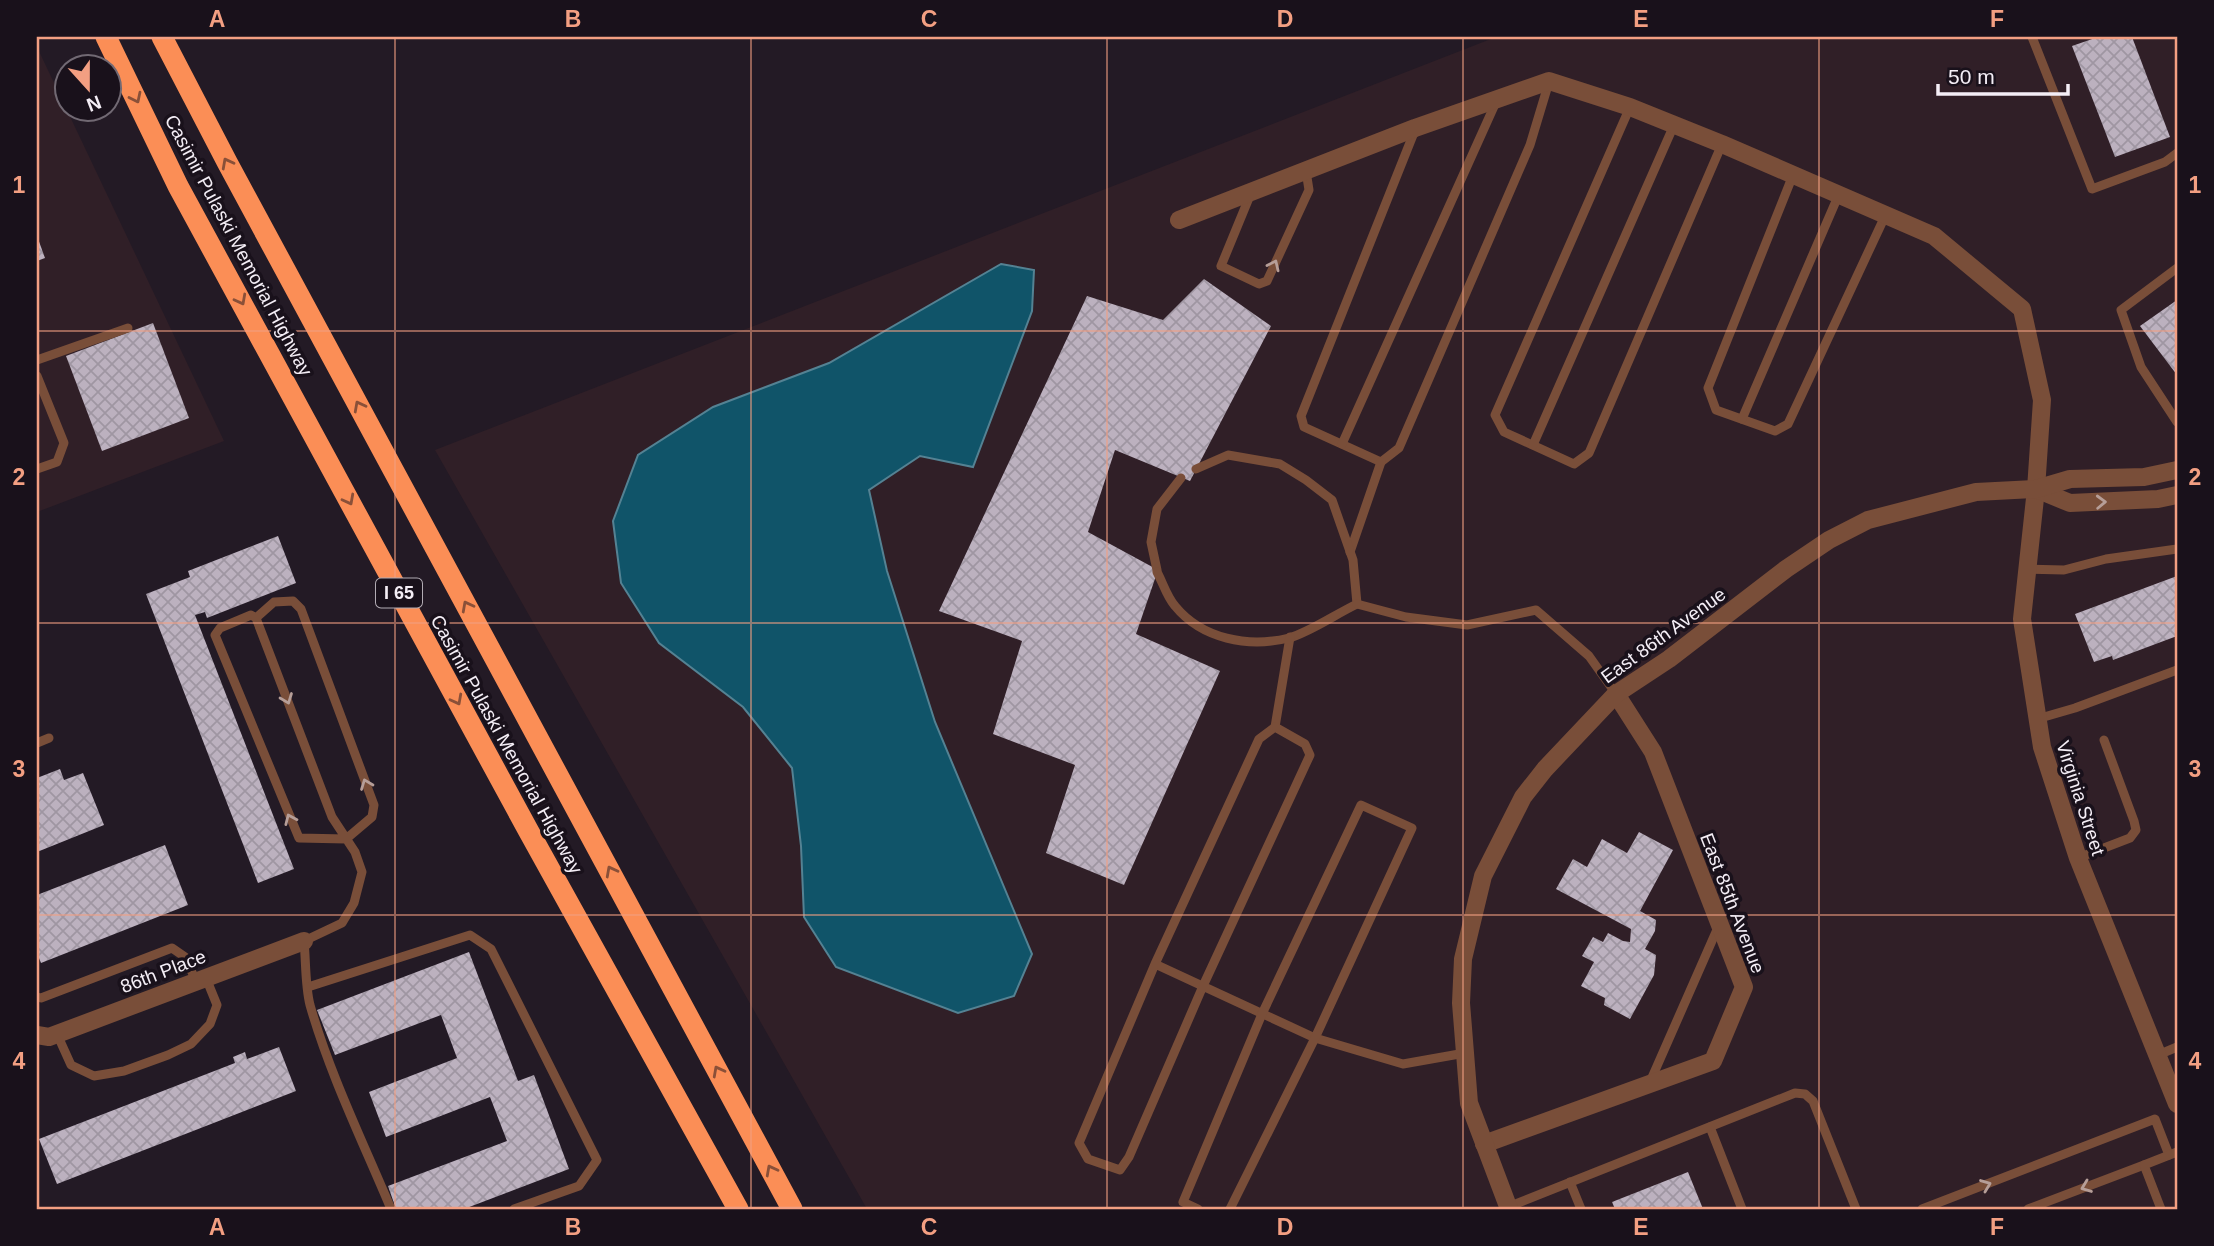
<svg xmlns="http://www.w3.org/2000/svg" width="2214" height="1246" font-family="Helvetica,sans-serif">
  <defs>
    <pattern id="building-cross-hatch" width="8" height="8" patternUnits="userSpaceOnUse" patternTransform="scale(1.75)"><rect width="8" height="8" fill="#bcb1bf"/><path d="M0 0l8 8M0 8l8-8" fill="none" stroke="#9f96a2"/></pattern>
  </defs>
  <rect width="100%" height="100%" fill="#231a25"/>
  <g fill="#301f27">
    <polygon points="1496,37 2177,37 2177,1209 867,1209 435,450"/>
    <polygon points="37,47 224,441 37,512"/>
  </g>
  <polygon fill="#105469" stroke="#548293" stroke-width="2" points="1001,264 1034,270 1032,311 973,467 920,456 869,490 887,571 935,722 1032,954 1014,996 958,1013 836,967 804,917 801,846 792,768 743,707 659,643 621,583 613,521 638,455 713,407 829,363"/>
  <g fill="url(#building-cross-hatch)">
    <polygon points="2098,37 2132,37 2170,137 2115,157 2072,46"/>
    <polygon points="37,236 45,258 37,261"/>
    <polygon points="1204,279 1271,326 1190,481 1115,450 1088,532 1158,570 1136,634 1220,671 1124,885 1046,853 1075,765 993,734 1022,641 939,611 1087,296 1163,320"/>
    <polygon points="2177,300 2177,375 2140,326"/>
    <polygon points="153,323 189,418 102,451 66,356"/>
    <polygon points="278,536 296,583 207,618 205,612 195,615 294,869 258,883 146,594 190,577 188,571"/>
    <polygon points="2177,576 2177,636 2113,660 2112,656 2094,662 2075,614"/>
    <polygon points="60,769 64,780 83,773 104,825 37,852 37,778"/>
    <polygon points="1639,832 1673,850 1640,911 1656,920 1655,931 1645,949 1656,955 1654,975 1630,1019 1604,1005 1605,998 1581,986 1594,962 1582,956 1593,937 1603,942 1608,933 1623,941 1630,942 1631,929 1556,889 1573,859 1587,867 1602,839 1627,853"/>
    <polygon points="165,845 188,905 41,963 37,953 37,895"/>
    <polygon points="469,952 518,1081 534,1075 569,1169 464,1209 396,1209 388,1186 507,1141 490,1097 386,1137 369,1092 457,1058 441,1015 335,1055 317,1010"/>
    <polygon points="279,1047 296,1091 57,1184 39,1139 235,1063 233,1057 245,1052 247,1059"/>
    <polygon points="1688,1172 1703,1209 1615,1209 1612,1202"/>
  </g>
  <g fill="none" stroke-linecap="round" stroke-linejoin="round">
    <g stroke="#794e39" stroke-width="9">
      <polyline points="2032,37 2092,189 2165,162 2177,153"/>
      <polyline points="1630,107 1495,415 1504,432 1574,464 1589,453 1722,144"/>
      <polyline points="1415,130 1301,416 1304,427 1381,462 1399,448 1530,145 1549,82"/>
      <polyline points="1793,175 1708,388 1716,410 1775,431 1788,424 1886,214"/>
      <polyline points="1251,193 1221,266 1259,284 1267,281 1309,190 1306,171"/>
      <polyline points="2177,268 2121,310 2141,367 2177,422"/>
      <polyline points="37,360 128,328"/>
      <polyline points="37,376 64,443 57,462 37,469"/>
      <polyline points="1742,419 1839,194"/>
      <polyline points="1342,444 1496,102"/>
      <polyline points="1533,445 1674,125"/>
      <polyline points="1350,552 1381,462"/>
      <polyline points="2027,569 2064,570 2106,559 2177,549"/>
      <polyline points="1157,570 1151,542 1157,509 1181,478"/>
      <path d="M 1157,572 C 1163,583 1167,597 1175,606 C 1202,639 1248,648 1289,638 C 1310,632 1336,614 1357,604 L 1353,560 L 1332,500 L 1306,480 L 1280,464 L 1228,455 L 1196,469"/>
      <polyline points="1357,604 1406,617 1467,625 1536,610 1589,656 1616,694"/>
      <path d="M 256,618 L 274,602 L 293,601 L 301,609 L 374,805 L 372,817 L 346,839 L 299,838 L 215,635 L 220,628 L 251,615 L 256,618 L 332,817 L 355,852 L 362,872 L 354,903 L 342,923 L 304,941 C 306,961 305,985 310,1005 C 330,1075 363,1142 391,1209"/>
      <polyline points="2037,719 2075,708 2177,670"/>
      <polyline points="1275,727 1290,637"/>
      <polyline points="37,743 49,738"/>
      <polyline points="2078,858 2130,838 2136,830 2134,821 2104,740"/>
      <polyline points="1155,964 1259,739 1275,727 1305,744 1310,755 1203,986 1129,1157 1120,1170 1088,1159 1079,1143 1155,964 1315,1038 1403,1064 1465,1053"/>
      <polyline points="308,987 470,935 491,949 597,1160 579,1186 514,1209"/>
      <polyline points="37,997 41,998 172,948 185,957 196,981"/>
      <polyline points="57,1034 71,1065 94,1076 124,1071 168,1055 191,1044 210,1024 217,1005 206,978"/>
      <polyline points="2158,1055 2177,1047"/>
      <polyline points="1650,1082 1719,925"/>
      <polyline points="1710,1127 1742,1209"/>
      <polyline points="1570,1182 1581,1209"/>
      <polyline points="1508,1207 1795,1093 1805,1094 1813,1101 1856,1209"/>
      <polyline points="1198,1209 1183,1202 1262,1014 1361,805 1412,828 1315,1038 1230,1209"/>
      <polyline points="1922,1209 2155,1119 2169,1155"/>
      <polyline points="2028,1209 2144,1165"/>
      <polyline points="2161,1209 2144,1165 2177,1152"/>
    </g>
    <g stroke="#794e39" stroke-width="18">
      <polyline points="1179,220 1415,128 1549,81 1630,107 1722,144 1934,236 2022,309 2042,400 2036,489 2022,619 2042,747 2078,858 2177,1104"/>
      <polyline points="2036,489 2070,503 2158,499 2177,495"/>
      <polyline points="37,1035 49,1037 304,941"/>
      <polyline points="1484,1144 1713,1061 1744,987 1653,752 1616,694"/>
      <polyline points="1509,1209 1469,1103 1461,1003 1463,959 1483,876 1523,797 1545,769 1616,694 1669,659 1786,569 1829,540 1868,520 1976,492 2036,489 2070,479 2144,477 2177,470"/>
    </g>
    <g stroke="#fb8e56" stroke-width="21">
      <polyline points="106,37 178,186 528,830 738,1209"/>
      <polyline points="162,37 227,162 792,1209"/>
    </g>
  </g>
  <defs><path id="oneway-chevron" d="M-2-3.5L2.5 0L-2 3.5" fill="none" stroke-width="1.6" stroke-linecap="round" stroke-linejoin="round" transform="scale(1.75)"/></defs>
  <g stroke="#8a5038">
    <use href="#oneway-chevron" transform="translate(136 98) rotate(64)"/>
    <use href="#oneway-chevron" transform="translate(227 163) rotate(-118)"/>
    <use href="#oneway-chevron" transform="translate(241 300) rotate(62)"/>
    <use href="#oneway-chevron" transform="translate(359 406) rotate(-118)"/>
    <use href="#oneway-chevron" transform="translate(349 500) rotate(62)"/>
    <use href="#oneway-chevron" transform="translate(467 606) rotate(-118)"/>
    <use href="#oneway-chevron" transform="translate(457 700) rotate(62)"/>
    <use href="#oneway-chevron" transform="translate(611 871) rotate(-118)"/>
    <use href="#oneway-chevron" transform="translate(718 1071) rotate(-118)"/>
    <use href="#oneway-chevron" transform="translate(771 1170) rotate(-118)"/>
  </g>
  <g stroke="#b69e98">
    <use href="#oneway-chevron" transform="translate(1274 265) rotate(-65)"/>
    <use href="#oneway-chevron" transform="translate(2101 502) rotate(-2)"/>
    <use href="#oneway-chevron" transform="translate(287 699) rotate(69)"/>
    <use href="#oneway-chevron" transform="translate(366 784) rotate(-111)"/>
    <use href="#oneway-chevron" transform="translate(290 819) rotate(-114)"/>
    <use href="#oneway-chevron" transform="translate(1986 1185) rotate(-21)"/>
    <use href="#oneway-chevron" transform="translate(2086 1187) rotate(159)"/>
  </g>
  <path fill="none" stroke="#f39f82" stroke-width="2" stroke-opacity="0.55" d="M 395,37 L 395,1209M 751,37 L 751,1209M 1107,37 L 1107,1209M 1463,37 L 1463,1209M 1819,37 L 1819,1209M 37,331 L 2177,331M 37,623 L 2177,623M 37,915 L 2177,915"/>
  <g text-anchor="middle" stroke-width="7" stroke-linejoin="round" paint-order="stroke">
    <rect fill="#19111b" stroke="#b2acb4" stroke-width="2" x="376" y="578.5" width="46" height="29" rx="5"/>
    <g font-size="18" font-weight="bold" fill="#f4eef6">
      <text x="399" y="599">I 65</text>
    </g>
    <g font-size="19" fill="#f4eef6" stroke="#19111b">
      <text transform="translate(239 245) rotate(62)" y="7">Casimir Pulaski Memorial Highway</text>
      <text transform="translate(1663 635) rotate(-36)" y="7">East 86th Avenue</text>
      <text transform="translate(507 744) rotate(61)" y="7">Casimir Pulaski Memorial Highway</text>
      <text transform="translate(2081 798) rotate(72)" y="7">Virginia Street</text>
      <text transform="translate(1733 903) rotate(69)" y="7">East 85th Avenue</text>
      <text transform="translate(163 971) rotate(-21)" y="7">86th Place</text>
    </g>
  </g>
  <rect width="2214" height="1246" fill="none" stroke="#19111b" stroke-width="77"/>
  <g transform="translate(88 88) rotate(159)"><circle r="33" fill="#19111b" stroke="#716973" stroke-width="2"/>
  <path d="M0-5L12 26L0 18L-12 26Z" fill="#f39f82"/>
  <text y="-10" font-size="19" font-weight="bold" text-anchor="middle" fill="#f4eef6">N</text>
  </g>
  <path d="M1938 84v10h130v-10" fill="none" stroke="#f4eef6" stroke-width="3.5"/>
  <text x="1948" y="84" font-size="21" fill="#f4eef6" stroke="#19111b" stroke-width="5" paint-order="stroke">50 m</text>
  <rect x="38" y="38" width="2138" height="1170" fill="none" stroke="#f39f82" stroke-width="2.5"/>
  <g font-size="23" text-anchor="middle" font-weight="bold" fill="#f39f82">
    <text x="217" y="27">A</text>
    <text x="573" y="27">B</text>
    <text x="929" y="27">C</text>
    <text x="1285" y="27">D</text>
    <text x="1641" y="27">E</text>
    <text x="1997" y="27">F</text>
    <text x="19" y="193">1</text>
    <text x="2195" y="193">1</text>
    <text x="19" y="485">2</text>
    <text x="2195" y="485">2</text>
    <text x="19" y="777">3</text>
    <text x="2195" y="777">3</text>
    <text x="19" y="1069">4</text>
    <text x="2195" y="1069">4</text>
    <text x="217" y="1235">A</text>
    <text x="573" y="1235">B</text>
    <text x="929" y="1235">C</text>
    <text x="1285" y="1235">D</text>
    <text x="1641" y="1235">E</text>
    <text x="1997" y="1235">F</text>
  </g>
</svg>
